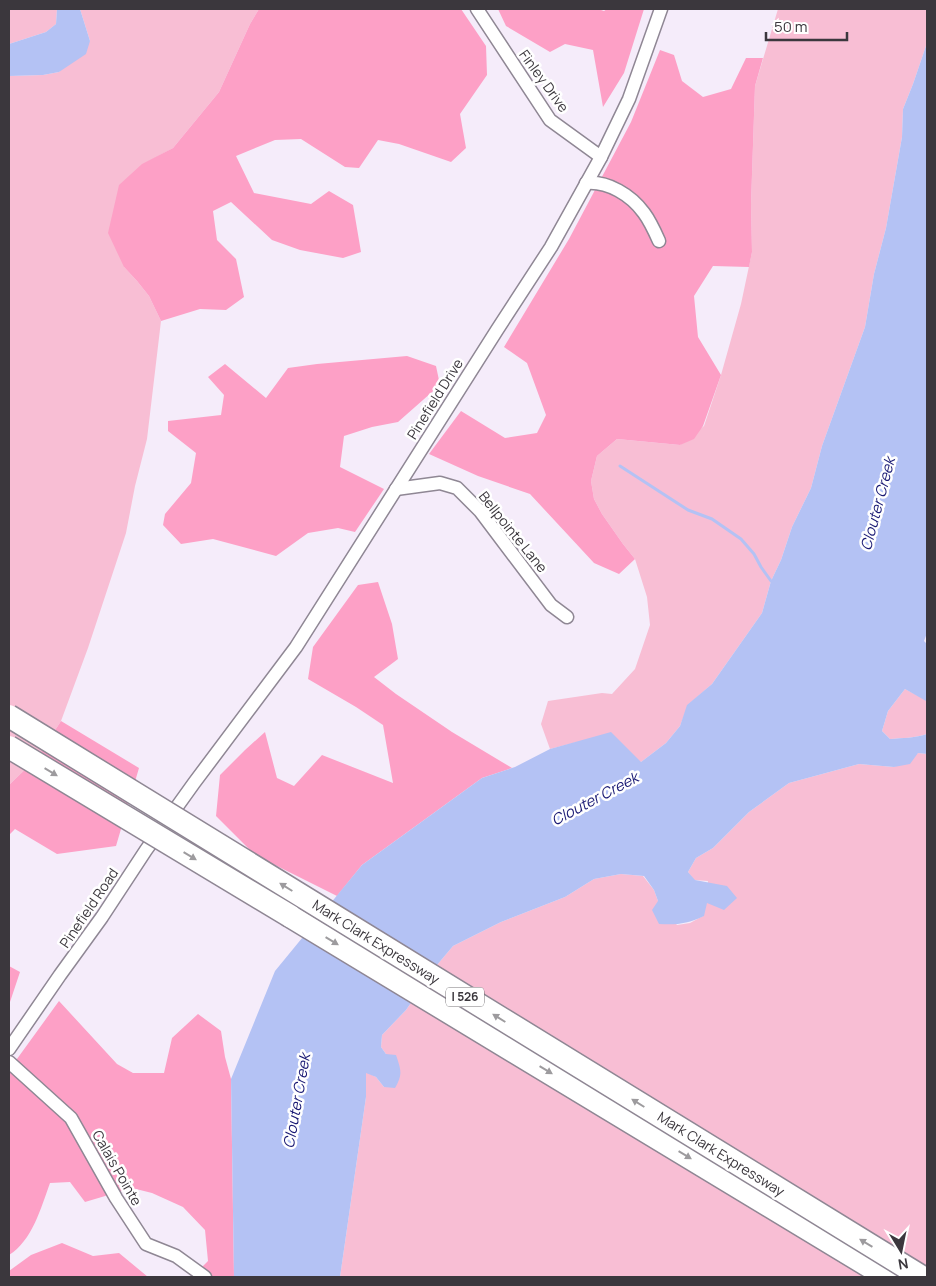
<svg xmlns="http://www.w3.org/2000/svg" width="936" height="1286" font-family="Manrope,sans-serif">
  <rect width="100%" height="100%" fill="#f5ecfa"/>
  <g fill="#f8bed4">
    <polygon points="9,9 57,9 56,24 46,32 9,44"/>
    <polygon points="80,9 259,9 250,24 219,92 173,148 142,165 124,267 137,281 149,296 161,321 147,439 135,486 126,533 88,648 61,721 37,758 9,785 9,76 43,75 59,72 90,41"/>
    <polygon points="778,9 927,9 927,43 913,84 903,109 902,137 886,228 874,274 865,327 822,446 811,488 792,527 781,560 771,581 762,613 712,684 688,705 680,726 666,743 641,762 577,742 550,749 541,724 548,701 602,693 612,694 635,669 650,625 647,597 635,559 623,544 602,514 594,499 591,481 597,456 617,439 680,445 704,426 721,375 741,304 752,252 751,204 755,86"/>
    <path d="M 905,689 L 926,700 L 927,699 L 927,734 C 916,738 902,738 890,739 L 882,731 L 888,711 Z"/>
    <polygon points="918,753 927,754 927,1277 340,1277 366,1097 366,1072 376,1077 384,1087 386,1054 381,1047 382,1035 406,1010 437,965 453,946 501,922 565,897 594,879 621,874 643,876 654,890 658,901 677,925 690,923 703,916 708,881 694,880 688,872 696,858 713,848 749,812 789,783 859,764 894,767"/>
  </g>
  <g fill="#fda0c6">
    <polygon points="259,9 461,9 486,46 487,75 460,114 466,148 451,162 399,144 378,140 359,168 345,167 301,139 275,140 236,156 254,193 311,204 329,191 353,205 361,252 343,258 300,250 272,240 231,202 213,211 217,240 236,259 244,297 226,310 200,309 161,321 149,296 137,281 124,267 108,233 119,185 142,164 173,148 219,92 250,24"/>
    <polygon points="498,9 598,9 604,11 607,9 644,9 624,73 603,107 593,50 565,44 550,52 506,26"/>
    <polygon points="660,50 674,55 682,81 703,97 731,89 746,58 763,58 755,86 751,204 752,252 749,267 713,266 694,296 698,337 721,375 703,426 694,439 680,445 617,439 597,456 591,481 594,499 602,514 623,544 635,559 619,574 594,563 530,494 478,476 429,454 461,411 505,438 537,433 546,415 527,363 504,347 569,239 631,122"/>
    <polygon points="407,356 436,366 440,385 398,422 372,427 344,436 340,467 384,489 355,532 338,528 308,533 276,556 213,539 181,544 163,525 165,514 191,483 196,453 168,431 168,421 221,415 224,395 208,377 225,364 266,398 288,368 317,364"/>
    <polygon points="378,582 392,624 398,659 374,677 396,694 452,732 512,768 482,778 362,865 337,896 255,855 216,816 220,775 245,750 265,732 277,778 294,786 322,755 393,783 383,725 356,707 308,679 313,647 358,585"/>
    <polygon points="61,721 139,768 116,846 57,854 15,829 9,835 9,785 37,758"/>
    <polygon points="9,966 20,972 9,1005"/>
    <path d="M 59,1001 L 117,1064 L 133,1073 L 164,1073 L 172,1038 L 198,1014 L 221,1031 L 225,1057 L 231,1079 L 234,1277 L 192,1277 L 208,1261 L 205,1230 L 183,1207 L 152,1193 L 132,1188 L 85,1202 L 70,1182 L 50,1183 C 41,1208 32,1241 9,1255 L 9,1070 Z"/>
    <polygon points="62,1243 93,1256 119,1253 148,1277 9,1277 9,1271 31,1255"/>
  </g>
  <g fill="#b4c2f4">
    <polygon points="57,9 80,9 90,41 86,54 59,72 43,75 9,76 9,44 46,32 56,24"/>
    <path d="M 927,43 L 927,633 L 924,641 L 927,644 L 927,699 L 926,701 L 905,689 L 888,711 L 882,731 L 890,739 C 902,738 916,738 927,734 L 927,754 L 918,753 L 910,764 L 894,767 L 859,764 L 789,783 L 749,812 L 713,848 L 696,858 L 688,872 L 695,880 L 727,886 L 737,898 L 724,910 L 707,903 L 704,916 C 687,924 677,925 659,924 L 652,910 L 658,901 L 654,890 L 644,876 L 621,874 L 594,879 L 565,897 L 501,922 L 453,946 L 437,965 L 406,1010 L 382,1035 L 381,1047 L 386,1054 L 396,1055 C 401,1070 403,1074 395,1088 L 384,1087 L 376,1077 L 366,1073 L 366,1097 L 340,1277 L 234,1277 L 231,1079 L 275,971 L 362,865 L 482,778 L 515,767 L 550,749 L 611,732 L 641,762 L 666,743 L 680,726 L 687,705 L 712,684 L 762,613 L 771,581 L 781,560 L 792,527 L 811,488 L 822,446 L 865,327 L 874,274 L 886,228 L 902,137 L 903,109 L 913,84 Z"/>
  </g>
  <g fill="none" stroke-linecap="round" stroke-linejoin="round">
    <polyline stroke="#b4c2f4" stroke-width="3" points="620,466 688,510 712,519 741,539 754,554 761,567 771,581"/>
    <defs>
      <g id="street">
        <polyline points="477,9 550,120 601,157"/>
        <path d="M 586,183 C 608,181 631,195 644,213 C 650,221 655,232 659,241"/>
        <polyline points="396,489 440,483 457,488 480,511 551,605 567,617"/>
        <polyline points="9,1049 60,975 102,917 146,850 194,783 296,647 497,330 551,247 601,157 629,99 661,9"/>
        <polyline points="9,1062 71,1118 116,1198 146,1244 176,1256 205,1277"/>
      </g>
      <polyline id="highway" points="290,916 887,1277"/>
    </defs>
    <use href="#street" stroke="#8f8794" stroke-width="15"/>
    <use href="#highway" stroke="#8f8794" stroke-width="25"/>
    <use href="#street" stroke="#fff" stroke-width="12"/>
    <use href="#highway" stroke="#fff" stroke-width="22"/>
    <defs>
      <g id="highway-bridge">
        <polyline points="9,716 922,1277"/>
        <polyline points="9,747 290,916"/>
      </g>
    </defs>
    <use href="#highway-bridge" stroke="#8f8794" stroke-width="25" stroke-linecap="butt"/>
    <use href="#highway-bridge" stroke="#fff" stroke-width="22"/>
  </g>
  <defs><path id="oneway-solid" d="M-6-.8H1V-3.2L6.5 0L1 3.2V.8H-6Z" transform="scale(1.25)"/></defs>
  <g fill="#9d9b9e">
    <use href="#oneway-solid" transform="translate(51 772) rotate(31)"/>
    <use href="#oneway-solid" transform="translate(190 856) rotate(31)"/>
    <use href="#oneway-solid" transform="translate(286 887) rotate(-148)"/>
    <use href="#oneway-solid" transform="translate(332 941) rotate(31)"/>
    <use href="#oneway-solid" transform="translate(499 1018) rotate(-148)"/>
    <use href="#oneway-solid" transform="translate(546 1070) rotate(31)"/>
    <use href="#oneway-solid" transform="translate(638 1103) rotate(-148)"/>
    <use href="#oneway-solid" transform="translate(685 1155) rotate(31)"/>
    <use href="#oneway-solid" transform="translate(866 1243) rotate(-149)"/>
  </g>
  <g text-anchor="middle" stroke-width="5" stroke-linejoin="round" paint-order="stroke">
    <rect fill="#fff" stroke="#767377" stroke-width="1" x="446" y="987.5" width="38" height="19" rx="4"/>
    <g font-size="12" font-weight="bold" fill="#3b373d">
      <text x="465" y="1001">I 526</text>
    </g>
    <g font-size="14" fill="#3b373d" stroke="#fff">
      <text transform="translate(544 81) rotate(54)" y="5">Finley Drive</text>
      <text transform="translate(435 399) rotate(-58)" y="5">Pinefield Drive</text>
      <text transform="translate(513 532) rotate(51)" y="5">Bellpointe Lane</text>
      <text transform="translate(89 908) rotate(-56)" y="5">Pinefield Road</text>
      <text transform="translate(376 942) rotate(32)" y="5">Mark Clark Expressway</text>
      <text transform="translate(721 1154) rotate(32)" y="5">Mark Clark Expressway</text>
      <text transform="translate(117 1168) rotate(60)" y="5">Calais Pointe</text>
    </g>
    <g font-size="15" font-style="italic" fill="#191974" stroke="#fff">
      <text transform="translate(878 504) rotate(-75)" y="5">Clouter Creek</text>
      <text transform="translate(595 799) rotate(-28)" y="5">Clouter Creek</text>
      <text transform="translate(297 1101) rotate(-80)" y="5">Clouter Creek</text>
    </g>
  </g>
  <rect width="936" height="1286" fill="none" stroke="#3b373d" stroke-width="20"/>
  <g transform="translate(901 1251) rotate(170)" stroke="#ffffff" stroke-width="4" paint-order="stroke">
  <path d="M0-4L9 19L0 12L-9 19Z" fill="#3b373d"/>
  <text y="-8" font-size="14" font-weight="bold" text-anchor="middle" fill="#3b373d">N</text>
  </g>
  <path d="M766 32v8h81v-8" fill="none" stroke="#3b373d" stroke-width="2.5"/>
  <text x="774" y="32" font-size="15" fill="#3b373d" stroke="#ffffff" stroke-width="4" paint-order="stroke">50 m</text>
</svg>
